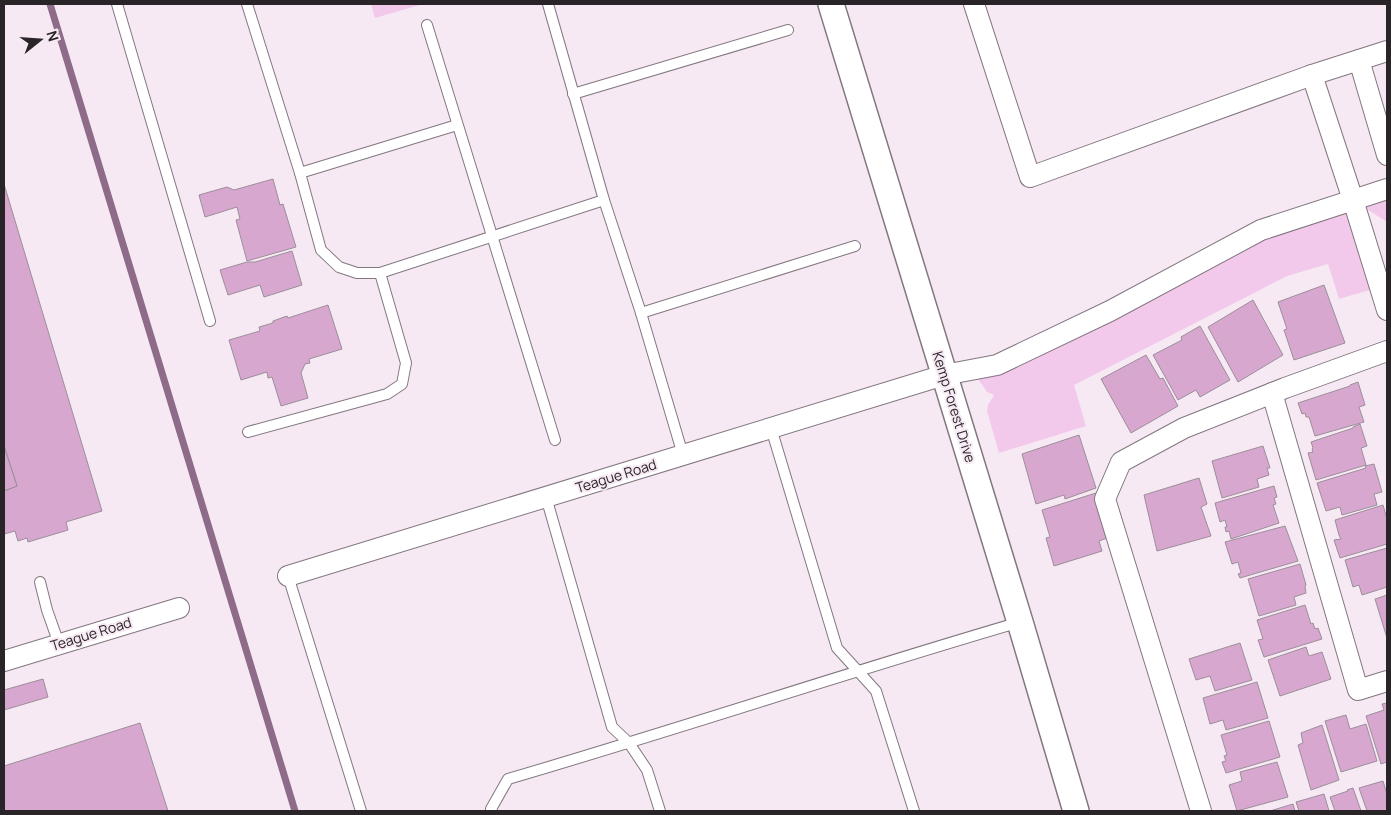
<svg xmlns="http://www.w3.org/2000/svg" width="1391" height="815" font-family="Manrope,sans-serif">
  <rect width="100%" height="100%" fill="#f6e9f3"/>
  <g fill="#f3c9eb">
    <polygon points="371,4 423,4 375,18"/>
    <polygon points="1387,189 1387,222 1354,201 1380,287 1339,299 1328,264 1287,276 1074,385 1086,426 999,453 987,411 988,405 994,395 987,392 972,370 1261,230"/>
  </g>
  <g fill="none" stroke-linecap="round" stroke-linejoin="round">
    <polyline stroke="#8e6b88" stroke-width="7" points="50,4 295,811"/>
  </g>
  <g fill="#d8a7d0" stroke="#9b8f98">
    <polygon points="273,179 280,205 283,204 296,247 247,261 236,220 240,219 237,207 205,217 199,195 227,187 234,190"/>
    <polygon points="4,184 102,511 66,522 68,530 28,542 27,538 18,541 15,531 4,534 4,491 17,486 4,446"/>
    <polygon points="292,251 302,285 264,297 260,285 228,295 220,270 247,262 255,262"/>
    <polygon points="1324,285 1345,343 1294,360 1284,330 1287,329 1278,302"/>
    <polygon points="1253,300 1283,355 1238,382 1208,327"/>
    <polygon points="328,305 342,349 309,359 310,363 305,364 301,373 308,398 281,406 272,377 268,378 267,372 241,380 229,340 260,331 259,327 273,323 273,321 287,316 288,318"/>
    <polygon points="1200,326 1230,380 1200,397 1196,390 1178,400 1153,355 1182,340 1181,337"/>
    <polygon points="1146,355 1160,379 1163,378 1178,406 1131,433 1101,379"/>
    <polygon points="1358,382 1365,405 1359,407 1364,422 1315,436 1309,417 1306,417 1305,413 1302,414 1298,403 1350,386 1350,385"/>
    <polygon points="1360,424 1367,446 1361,448 1366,465 1316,480 1308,453 1313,452 1312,449 1313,448 1311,442 1353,428 1353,427"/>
    <polygon points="1079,435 1096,488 1065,499 1064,495 1036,504 1022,454"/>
    <polygon points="4,446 17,486 4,491"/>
    <polygon points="1263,446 1270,468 1267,468 1269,475 1257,479 1259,487 1222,498 1212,461"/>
    <polygon points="1374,464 1382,492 1374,494 1377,505 1342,515 1340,507 1326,511 1317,483 1366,468 1365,466"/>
    <polygon points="1199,478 1207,504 1201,507 1211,536 1157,551 1144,495"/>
    <polygon points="1274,486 1277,497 1274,498 1276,504 1273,505 1279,523 1231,539 1229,531 1226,532 1225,527 1227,527 1225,520 1220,522 1215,503"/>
    <polygon points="1096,493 1110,537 1099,541 1102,551 1054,566 1046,538 1050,537 1042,510"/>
    <polygon points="1383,505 1387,519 1387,544 1340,558 1334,540 1341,539 1339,535 1335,520"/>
    <polygon points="1285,526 1298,561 1240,578 1238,574 1241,573 1238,562 1232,564 1225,542"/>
    <polygon points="1387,548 1387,587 1362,595 1359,585 1353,587 1345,560"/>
    <polygon points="1300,564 1306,585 1305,586 1306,593 1294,597 1296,605 1259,616 1248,579"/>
    <polygon points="1387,595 1387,638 1375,599"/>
    <polygon points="1305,605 1311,624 1313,623 1315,629 1318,628 1322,639 1264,657 1258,640 1263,639 1257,620"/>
    <polygon points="1240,643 1252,680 1215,691 1210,676 1196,680 1189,659"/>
    <polygon points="1306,647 1309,656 1322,652 1331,679 1280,696 1268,660"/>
    <polygon points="43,679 48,697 4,710 4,690"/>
    <polygon points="1257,682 1268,718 1226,730 1223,720 1210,724 1203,698"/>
    <polygon points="1387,703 1387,762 1381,764 1366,716 1384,710 1382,704"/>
    <polygon points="1346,715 1350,729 1366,724 1377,761 1341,772 1325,721"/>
    <polygon points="1269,721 1280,757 1226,773 1222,762 1226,761 1224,756 1227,755 1221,735"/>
    <polygon points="140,723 168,811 4,811 4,766"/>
    <polygon points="1322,725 1339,780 1311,790 1298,745 1303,743 1301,733"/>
    <polygon points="1277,762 1288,797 1237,811 1229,785 1242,781 1240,772"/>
    <polygon points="1383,781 1387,794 1387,811 1367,811 1359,788"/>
    <polygon points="1353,788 1361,811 1335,811 1330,797 1348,791 1347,790"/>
    <polygon points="1324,794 1329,811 1299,811 1296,802"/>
    <polygon points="1293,804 1295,811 1270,811"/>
  </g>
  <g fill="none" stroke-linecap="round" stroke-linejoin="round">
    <defs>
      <g id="service">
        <polyline points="117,4 210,321"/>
        <polyline points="247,4 300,173"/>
        <polyline points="548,4 604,200 641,313 683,455"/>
        <polyline points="427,25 555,440"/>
        <polyline points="573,94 788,30"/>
        <polyline points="457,125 300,173 321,250 339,267 357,273 380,273 604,200"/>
        <polyline points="641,313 855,246"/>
        <polyline points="771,428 837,648 876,691 914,811"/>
        <polyline points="248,432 387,394 402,384 406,363 380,273"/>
        <polyline points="546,497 612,727 629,743 647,770 660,811"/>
        <polyline points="288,576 361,811"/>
        <polyline points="40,582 47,610 59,644"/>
        <path d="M 492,811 L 491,809 L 508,779 C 679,729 849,672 1020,622"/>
      </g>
      <g id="minor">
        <polyline points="974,4 1030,177 1312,75 1387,51"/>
        <polyline points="1359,60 1387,155"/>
        <polyline points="1312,75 1353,200 1387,310"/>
        <polyline points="1272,393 1358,690 1387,681"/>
        <polyline points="288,576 944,375 997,365 1110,311 1261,230 1387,189"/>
        <polyline points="4,661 179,608"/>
        <polyline points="1201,811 1105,499 1121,462 1184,428 1285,388 1387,351"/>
      </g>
      <polyline id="tertiary" points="831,4 1020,622 1076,811"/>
    </defs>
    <use href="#service" stroke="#827780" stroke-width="12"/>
    <use href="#minor" stroke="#827780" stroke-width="22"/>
    <use href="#tertiary" stroke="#827780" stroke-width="28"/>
    <use href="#service" stroke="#fff" stroke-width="10"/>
    <use href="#minor" stroke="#fff" stroke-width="20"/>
    <use href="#tertiary" stroke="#fff" stroke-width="25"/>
  </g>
  <g text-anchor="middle" stroke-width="4" stroke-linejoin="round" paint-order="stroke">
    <g font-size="14" fill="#282427" stroke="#f6e9f3">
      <text transform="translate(954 407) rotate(73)" y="5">Kemp Forest Drive</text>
      <text transform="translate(616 476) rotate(-17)" y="5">Teague Road</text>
      <text transform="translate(91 634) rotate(-17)" y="5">Teague Road</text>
    </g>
  </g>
  <rect width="1391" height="815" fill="none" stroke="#282427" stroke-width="10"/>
  <g transform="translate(40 40) rotate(73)" stroke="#f6e9f3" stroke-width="4" paint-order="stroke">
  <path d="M0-4L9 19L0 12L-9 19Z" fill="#282427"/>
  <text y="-8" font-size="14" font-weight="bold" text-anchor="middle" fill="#282427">N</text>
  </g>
</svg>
